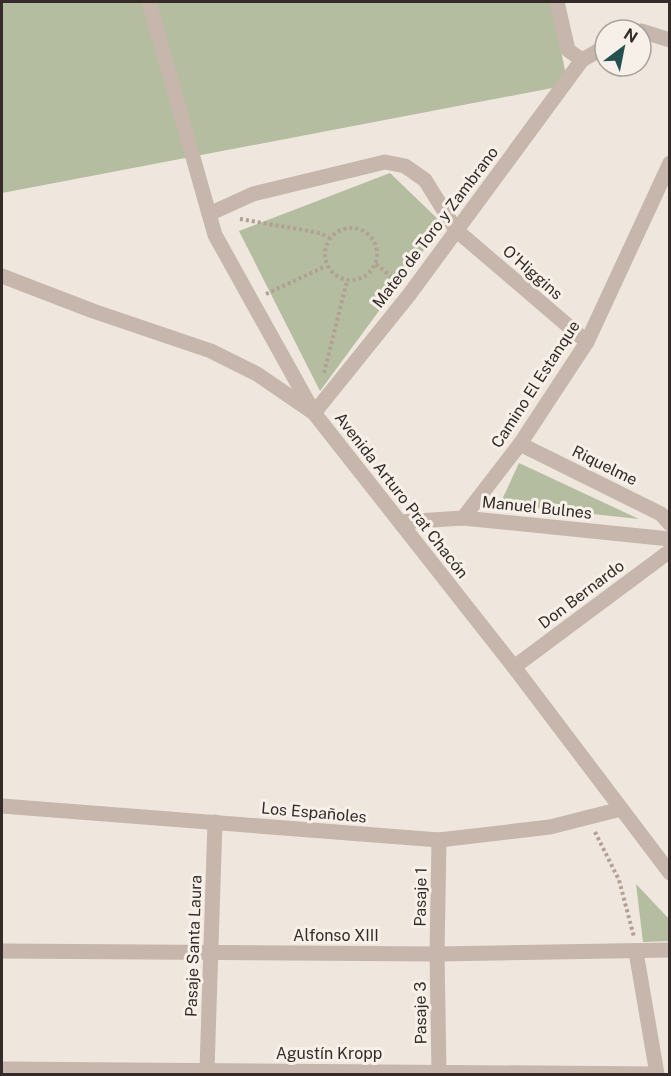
<svg xmlns="http://www.w3.org/2000/svg" width="671" height="1076" font-family="'Public Sans',sans-serif">
  <rect width="100%" height="100%" fill="#efe6dd"/>
  <g fill="#b4bd9f">
    <polygon points="2,2 551,2 568,85 2,193"/>
    <polygon points="390,173 443,224 320,391 239,231"/>
    <polygon points="519,463 639,519 500,504"/>
    <polygon points="636,884 669,919 669,941 643,942"/>
  </g>
  <g fill="none" stroke-linecap="round" stroke-linejoin="round">
    <g stroke="#b2a095" stroke-width="4" stroke-dasharray="3 3" stroke-linecap="butt">
      <polyline points="240,219 320,233 330,238"/>
      <circle cx="351" cy="254" r="26"/>
      <polyline points="376,264 398,282"/>
      <polyline points="266,294 326,266"/>
      <polyline points="324,373 347,281"/>
      <polyline points="595,832 619,880 634,937"/>
    </g>
    <g stroke="#c6b6ab" stroke-width="15">
      <polyline points="149,2 215,235 314,413 409,295 582,60 605,47"/>
      <polyline points="557,2 568,50 582,60"/>
      <polyline points="641,31 670,40"/>
      <polyline points="209,214 253,194 385,162 405,166 425,180 456,230 587,342"/>
      <polyline points="2,276 93,311 211,351 257,374 314,413 514,667 670,873"/>
      <polyline points="520,444 661,514 670,524"/>
      <polyline points="463,518 520,444 587,342 670,163"/>
      <polyline points="401,522 463,518 670,539"/>
      <polyline points="514,667 670,551"/>
      <polyline points="2,806 439,840 550,827 621,809"/>
      <polyline points="439,840 437,954 439,1071"/>
      <polyline points="2,951 437,954 670,950"/>
      <polyline points="636,952 657,1074"/>
      <polyline points="2,1069 657,1074"/>
      <polyline points="207,1070 215,822"/>
    </g>
  </g>
  <g text-anchor="middle" stroke-width="6" stroke-linejoin="round" paint-order="stroke">
    <g font-size="16" fill="#352c29" stroke="#f7f0e9">
      <text transform="translate(435 227) rotate(-53)" y="6">Mateo de Toro y Zambrano</text>
      <text transform="translate(533 272) rotate(41)" y="6">O'Higgins</text>
      <text transform="translate(535 384) rotate(-57)" y="6">Camino El Estanque</text>
      <text transform="translate(605 465) rotate(26)" y="6">Riquelme</text>
      <text transform="translate(402 495) rotate(52)" y="6">Avenida Arturo Prat Chacón</text>
      <text transform="translate(537 507) rotate(6)" y="6">Manuel Bulnes</text>
      <text transform="translate(581 594) rotate(-37)" y="6">Don Bernardo</text>
      <text transform="translate(314 812) rotate(5)" y="6">Los Españoles</text>
      <text transform="translate(420 897) rotate(-89)" y="6">Pasaje 1</text>
      <text x="336" y="941">Alfonso XIII</text>
      <text transform="translate(193 946) rotate(-88)" y="6">Pasaje Santa Laura</text>
      <text transform="translate(420 1013) rotate(-91)" y="6">Pasaje 3</text>
      <text x="329" y="1059">Agustín Kropp</text>
    </g>
  </g>
  <rect width="671" height="1076" fill="none" stroke="#352c29" stroke-width="6"/>
  <g transform="translate(623 48) rotate(32)"><circle r="28" fill="#f7f0e9" stroke="#a9a29c" stroke-width="1.5"/>
  <path d="M0-4.5L10 22L0 15L-10 22Z" fill="#235151"/>
  <text y="-9" font-size="16" font-weight="bold" text-anchor="middle" fill="#352c29">N</text>
  </g>
</svg>
